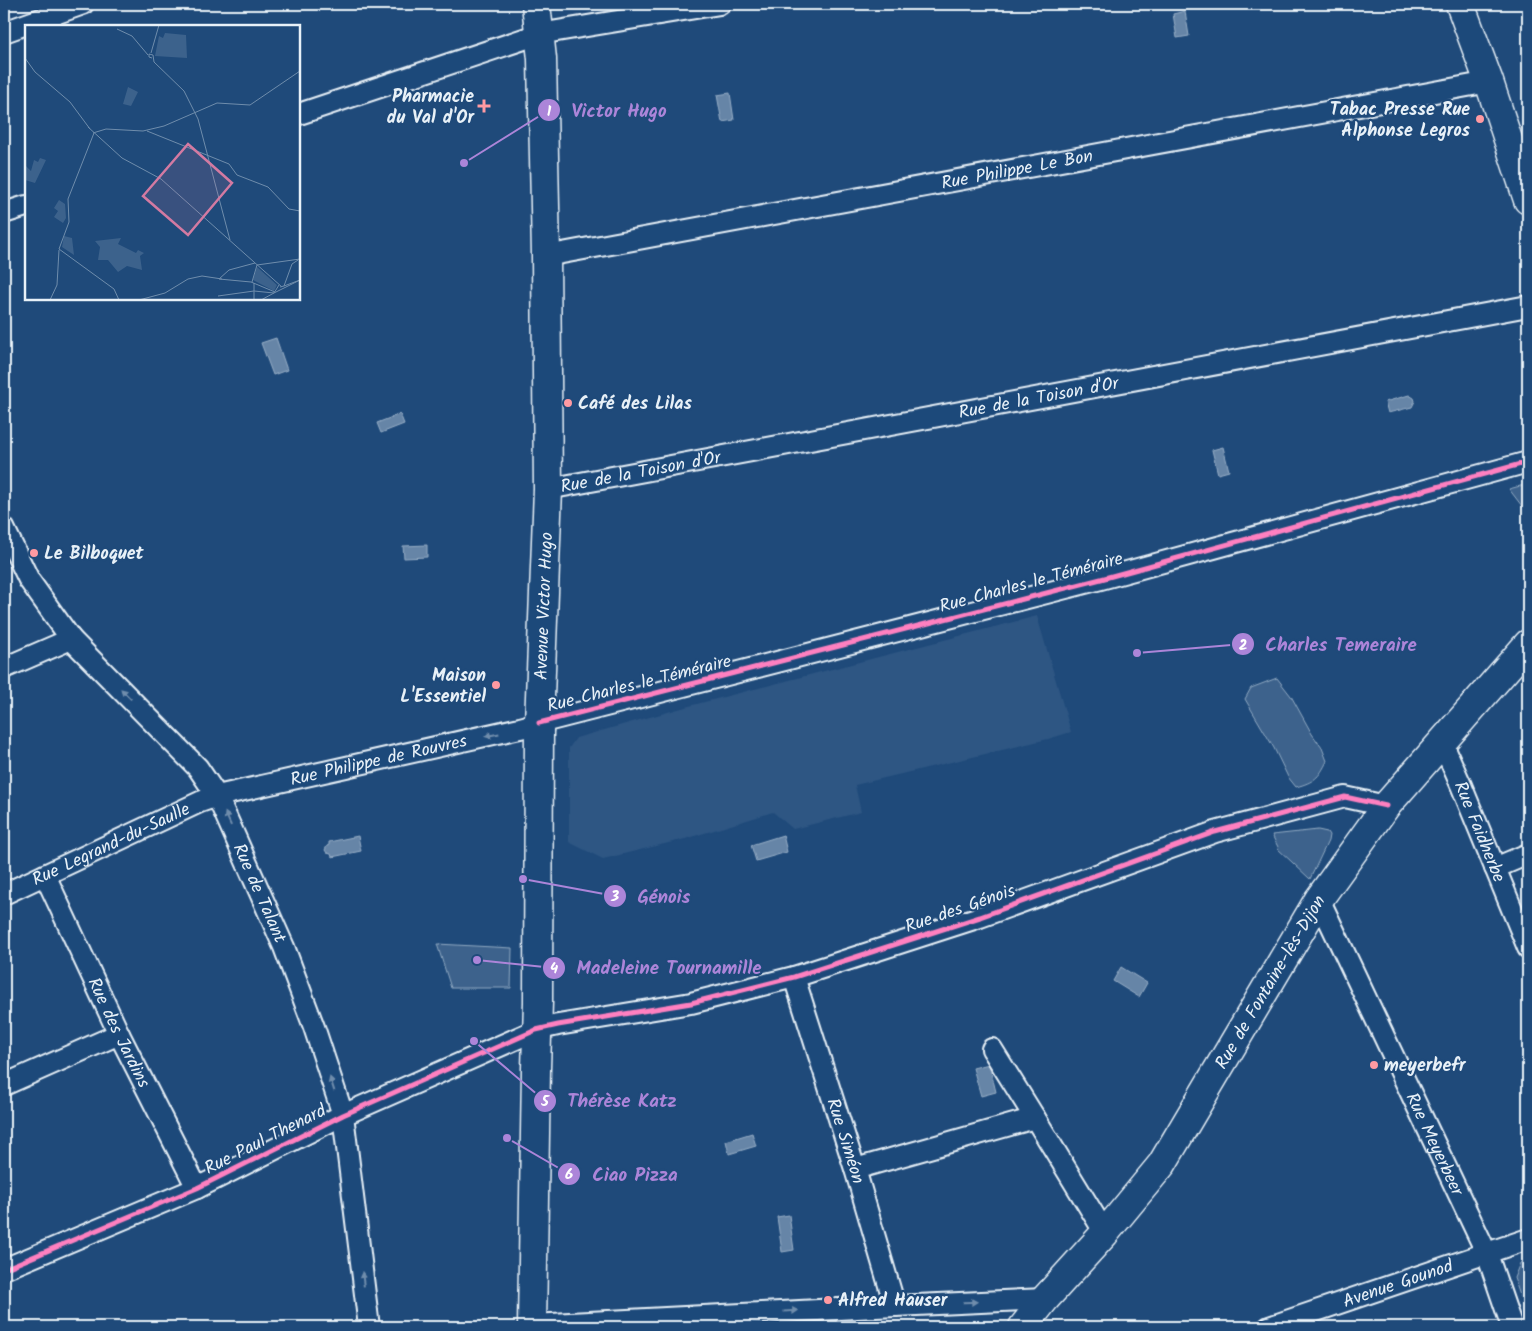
<svg xmlns="http://www.w3.org/2000/svg" width="1532" height="1331" font-family="Kalam,sans-serif">
  <rect width="100%" height="100%" fill="#1f4a7a"/>
  <filter id="ink" filterUnits="userSpaceOnUse"><feTurbulence type="fractalNoise" baseFrequency=".02" numOctaves="2"/><feDisplacementMap in="SourceGraphic" scale="10" xChannelSelector="R" yChannelSelector="G"/><feConvolveMatrix kernelMatrix="1 2 1 2 8 2 1 2 1" color-interpolation-filters="sRGB"/></filter>
  <g filter="url(#ink)">
    <polygon fill="#2e5683" points="1037,616 1071,732 1048,739 855,785 861,812 793,829 773,812 685,839 603,859 569,842 569,748 576,738 689,706"/>
    <g fill="#3c628c" stroke="#92aac2">
      <polygon points="1528,484 1528,514 1509,489"/>
      <path d="M 1277,678 L 1291,696 L 1312,734 L 1322,748 L 1327,761 C 1319,778 1314,782 1296,787 L 1288,777 L 1274,748 L 1245,699 L 1251,688 Z"/>
      <polygon points="1318,830 1327,832 1329,835 1328,841 1310,879 1277,848 1278,847 1272,835"/>
      <polygon points="437,944 512,948 511,988 451,988"/>
      <polygon points="1528,1260 1528,1319 1514,1278 1520,1263"/>
    </g>
    <g fill="#6685a7" stroke="#9ab0c7">
      <polygon points="1185,11 1189,36 1177,38 1173,14"/>
      <polygon points="730,93 734,120 722,122 717,95"/>
      <polygon points="276,338 287,370 273,375 261,343"/>
      <polygon points="1409,395 1414,398 1415,401 1412,407 1388,413 1385,402"/>
      <polygon points="400,414 404,424 381,433 377,423"/>
      <polygon points="1223,447 1229,471 1218,474 1212,450"/>
      <polygon points="427,545 427,557 404,558 403,546"/>
      <polygon points="783,835 787,852 756,861 751,845"/>
      <polygon points="358,836 361,851 332,857 331,854 327,853 325,850 327,846 329,845 329,842"/>
      <polygon points="1121,967 1147,983 1139,997 1113,981"/>
      <polygon points="989,1064 996,1092 981,1096 973,1068"/>
      <polygon points="752,1133 756,1146 729,1154 726,1141"/>
      <polygon points="789,1215 794,1250 782,1252 777,1217"/>
    </g>
    <g fill="none" stroke-linecap="round" stroke-linejoin="round">
      <defs>
        <g id="street">
          <polyline points="4,32 83,4"/>
          <polyline points="299,114 539,34 720,4"/>
          <polyline points="4,213 26,206"/>
          <path id="s1" d="M 546,256 L 1489,82"/>
          <path id="s2" d="M 548,489 L 1528,306"/>
          <path id="s3" d="M 4,528 L 29,580 L 71,639 L 198,768 L 217,796 L 284,947 L 314,1027 L 343,1115 L 369,1327"/>
          <polyline points="4,668 71,639"/>
          <path id="s4" d="M 1438,744 L 1446,751 L 1461,785 L 1528,948"/>
          <polyline points="1495,868 1528,854"/>
          <path id="s5" d="M 45,875 L 119,1034 L 197,1188"/>
          <path id="s6" d="M 4,894 L 200,802 L 217,796 L 520,728 L 539,723 L 1101,579 L 1528,462"/>
          <path id="s7" d="M 1319,899 L 1487,1254 L 1512,1327"/>
          <path id="s8" d="M 794,977 L 855,1169 L 895,1306"/>
          <polyline points="992,1049 1035,1118"/>
          <polyline points="4,1085 119,1034"/>
          <polyline points="855,1169 1035,1118 1105,1233"/>
          <polyline points="4,1269 197,1188 343,1115 536,1030 558,1025 691,1003 794,977 980,917 1215,832 1345,797 1386,806"/>
          <polyline points="532,1325 895,1306 1045,1299"/>
          <path id="s9" d="M 1269,1327 L 1528,1239"/>
        </g>
        <g id="secondary">
          <polyline points="1460,4 1489,82 1528,200"/>
          <path id="s10" d="M 532,1327 L 536,1069 L 538,1002 L 539,723 L 548,489 L 546,256 L 542,59 L 536,4"/>
          <path id="s11" d="M 1023,1327 L 1045,1299 L 1105,1233 L 1162,1164 L 1319,899 L 1386,806 L 1528,644"/>
        </g>
      </defs>
      <use href="#street" stroke="#e8f1f8" stroke-width="24"/>
      <use href="#secondary" stroke="#e8f1f8" stroke-width="31"/>
      <use href="#street" stroke="#1f4a7a" stroke-width="20"/>
      <use href="#secondary" stroke="#1f4a7a" stroke-width="28"/>
      <defs>
        <g id="cycleway">
          <polyline points="539,723 1101,579 1528,462"/>
          <polyline points="4,1269 197,1188 343,1115 536,1030 558,1025 691,1003 794,977 980,917 1215,832 1345,797 1386,806"/>
        </g>
      </defs>
      <use href="#cycleway" stroke="#1f4a7a" stroke-width="8"/>
      <use href="#cycleway" stroke="#ff80c0" stroke-width="5"/>
    </g>
    <defs><path id="oneway-solid" d="M-6-.8H1V-3.2L6.5 0L1 3.2V.8H-6Z" transform="scale(1.25)"/></defs>
    <g fill="#6f8dac">
      <use href="#oneway-solid" transform="translate(126 694) rotate(-134)"/>
      <use href="#oneway-solid" transform="translate(492 735) rotate(168)"/>
      <use href="#oneway-solid" transform="translate(228 819) rotate(-114)"/>
      <use href="#oneway-solid" transform="translate(332 1084) rotate(-108)"/>
      <use href="#oneway-solid" transform="translate(363 1279) rotate(-97)"/>
      <use href="#oneway-solid" transform="translate(970 1302) rotate(-2)"/>
      <use href="#oneway-solid" transform="translate(791 1311) rotate(-3)"/>
    </g>
  </g>
  <g fill="#ff9aa2" stroke="#1f4a7a" stroke-width="2">
    <path d="M481.5 98.5h5v5h5v5h-5v5h-5v-5h-5v-5h5z"/>
    <circle cx="1480" cy="119" r="5"/>
    <circle cx="568" cy="403" r="5"/>
    <circle cx="34" cy="553" r="5"/>
    <circle cx="496" cy="685" r="5"/>
    <circle cx="1374" cy="1065" r="5"/>
    <circle cx="828" cy="1300" r="5"/>
  </g>
  <g text-anchor="middle" stroke-width="4.5" stroke-linejoin="round" paint-order="stroke">
    <g font-size="18" font-weight="bold" fill="#e8f1f8" stroke="#1f4a7a" text-anchor="start">
      <text x="474" y="102" text-anchor="end">Pharmacie<tspan x="474" dy="21">du Val d'Or</tspan></text>
      <text x="1470" y="115" text-anchor="end">Tabac Presse Rue<tspan x="1470" dy="21">Alphonse Legros</tspan></text>
      <text x="578" y="409">Café des Lilas</text>
      <text x="44" y="559">Le Bilboquet</text>
      <text x="486" y="681" text-anchor="end">Maison<tspan x="486" dy="21">L'Essentiel</tspan></text>
      <text x="1384" y="1071">meyerbefr</text>
      <text x="838" y="1306">Alfred Hauser</text>
    </g>
    <g font-size="18" fill="#e8f1f8" stroke="#1f4a7a">
      <text dy="6" stroke="none"><textPath href="#s1" startOffset="479">Rue Philippe Le Bon</textPath></text>
      <text dy="6" stroke="none"><textPath href="#s2" startOffset="499">Rue de la Toison d'Or</textPath></text>
      <text dy="6" stroke="none"><textPath href="#s2" startOffset="94">Rue de la Toison d'Or</textPath></text>
      <text transform="translate(1031 582) rotate(-15)" y="6">Rue Charles le Téméraire</text>
      <text dy="6" stroke="none"><textPath href="#s10" startOffset="721">Avenue Victor Hugo</textPath></text>
      <text transform="translate(639 683) rotate(-14)" y="6">Rue Charles le Téméraire</text>
      <text dy="6" stroke="none"><textPath href="#s6" startOffset="400">Rue Philippe de Rouvres</textPath></text>
      <text dy="6" stroke="none"><textPath href="#s4" startOffset="98">Rue Faidherbe</textPath></text>
      <text dy="6" stroke="none"><textPath href="#s6" startOffset="118">Rue Legrand-du-Saulle</textPath></text>
      <text dy="6" stroke="none"><textPath href="#s3" startOffset="451">Rue de Talant</textPath></text>
      <text transform="translate(960 908) rotate(-19)" y="6">Rue des Génois</text>
      <text dy="6" stroke="none"><textPath href="#s11" startOffset="426">Rue de Fontaine-lès-Dijon</textPath></text>
      <text dy="6" stroke="none"><textPath href="#s5" startOffset="174">Rue des Jardins</textPath></text>
      <text transform="translate(265 1139) rotate(-27)" y="6">Rue Paul Thenard</text>
      <text dy="6" stroke="none"><textPath href="#s8" startOffset="172">Rue Siméon</textPath></text>
      <text dy="6" stroke="none"><textPath href="#s7" startOffset="271">Rue Meyerbeer</textPath></text>
      <text dy="6" stroke="none"><textPath href="#s9" startOffset="136">Avenue Gounod</textPath></text>
    </g>
  </g>
  <g transform="translate(25 25)">
    <rect width="275" height="275" fill="#1f4a7a"/>
    <path d="M 140,8 L 161,10 L 162,33 L 130,31 L 134,11 L 138,13 ZM 103,62 L 113,67 L 106,81 L 98,79 ZM 15,133 L 21,135 L 10,158 L 0,155 L 0,140 L 6,146 L 9,135 L 13,137 ZM 34,175 L 40,179 L 41,193 L 38,198 L 29,192 L 33,186 L 29,183 ZM 39,211 L 47,213 L 49,230 L 37,222 ZM 96,213 L 93,219 L 111,228 L 113,225 L 119,228 L 115,231 L 117,245 L 102,241 L 93,247 L 83,235 L 73,235 L 75,222 L 70,216 ZM 232,242 L 252,260 L 249,266 L 228,255 Z" fill="#3c628c"/>
    <path fill="none" stroke="#6f8dac" stroke-width="1" d="M 92,4 L 107,11 L 123,30M 126,28 L 134,0M 0,33 L 10,47 L 45,77 L 65,104M 127,33 L 124,32 L 124,29 L 128,30 L 129,37 L 159,66 L 173,94 L 205,215M 63,102 L 97,133 L 136,154 L 257,262M 122,106 L 204,139 L 212,150 L 243,162 L 264,184 L 275,186M 68,108 L 81,104 L 118,106 L 139,101 L 192,78 L 225,80 L 275,46M 34,224 L 44,197 L 43,174 L 69,108M 34,224 L 89,264 L 94,275M 232,240 L 275,234M 194,254 L 204,245 L 230,238M 194,254 L 226,257 L 250,267M 227,257 L 232,240M 259,261 L 275,255M 255,262 L 259,261 L 267,239 L 273,235M 193,271 L 229,266 L 249,268 L 275,255M 25,275 L 32,260 L 34,225M 114,275 L 140,268 L 163,254 L 177,251 L 197,254M 229,275 L 229,258M 236,275 L 249,268 L 254,260"/>
    <path fill="#d37aa2" fill-opacity="0.15" stroke="#d37aa2" stroke-width="2.5" d="M 163,119 L 207,158 L 163,210 L 118,171 Z"/>
    <rect width="275" height="275" fill="none" stroke="#e8f1f8" stroke-width="2.5"/>
  </g>
  <path fill="none" stroke="#ac85d9" stroke-width="2" d="M464 163L549 110M1137 653L1243 644M523 879L615 896M477 960L554 968M474 1041L545 1101M507 1138L569 1174"/>
  <g fill="#ac85d9" stroke="#1f4a7a" stroke-width="2">
    <circle cx="464" cy="163" r="5"/>
    <circle cx="1137" cy="653" r="5"/>
    <circle cx="523" cy="879" r="5"/>
    <circle cx="477" cy="960" r="5"/>
    <circle cx="474" cy="1041" r="5"/>
    <circle cx="507" cy="1138" r="5"/>
    <circle cx="549" cy="110" r="12"/>
    <circle cx="1243" cy="644" r="12"/>
    <circle cx="615" cy="896" r="12"/>
    <circle cx="554" cy="968" r="12"/>
    <circle cx="545" cy="1101" r="12"/>
    <circle cx="569" cy="1174" r="12"/>
  </g>
  <g font-size="15" text-anchor="middle" font-weight="bold" fill="#fff">
    <text x="549" y="116">1</text>
    <text x="1243" y="650">2</text>
    <text x="615" y="901">3</text>
    <text x="554" y="973">4</text>
    <text x="545" y="1106">5</text>
    <text x="569" y="1179">6</text>
  </g>
  <g font-size="19" text-anchor="middle" font-weight="bold" fill="#ac85d9" stroke="#1f4a7a" stroke-width="4.5" stroke-linejoin="round" paint-order="stroke">
    <text x="619" y="117">Victor Hugo</text>
    <text x="1341" y="651">Charles Temeraire</text>
    <text x="664" y="903">Génois</text>
    <text x="669" y="974">Madeleine Tournamille</text>
    <text x="622" y="1107">Thérèse Katz</text>
    <text x="635" y="1181">Ciao Pizza</text>
  </g>
  <rect width="1532" height="1331" fill="none" stroke="#1f4a7a" stroke-width="20"/>
  <rect x="10" y="10" width="1512" height="1311" fill="none" stroke="#e8f1f8" stroke-width="2" filter="url(#ink)"/>
</svg>
